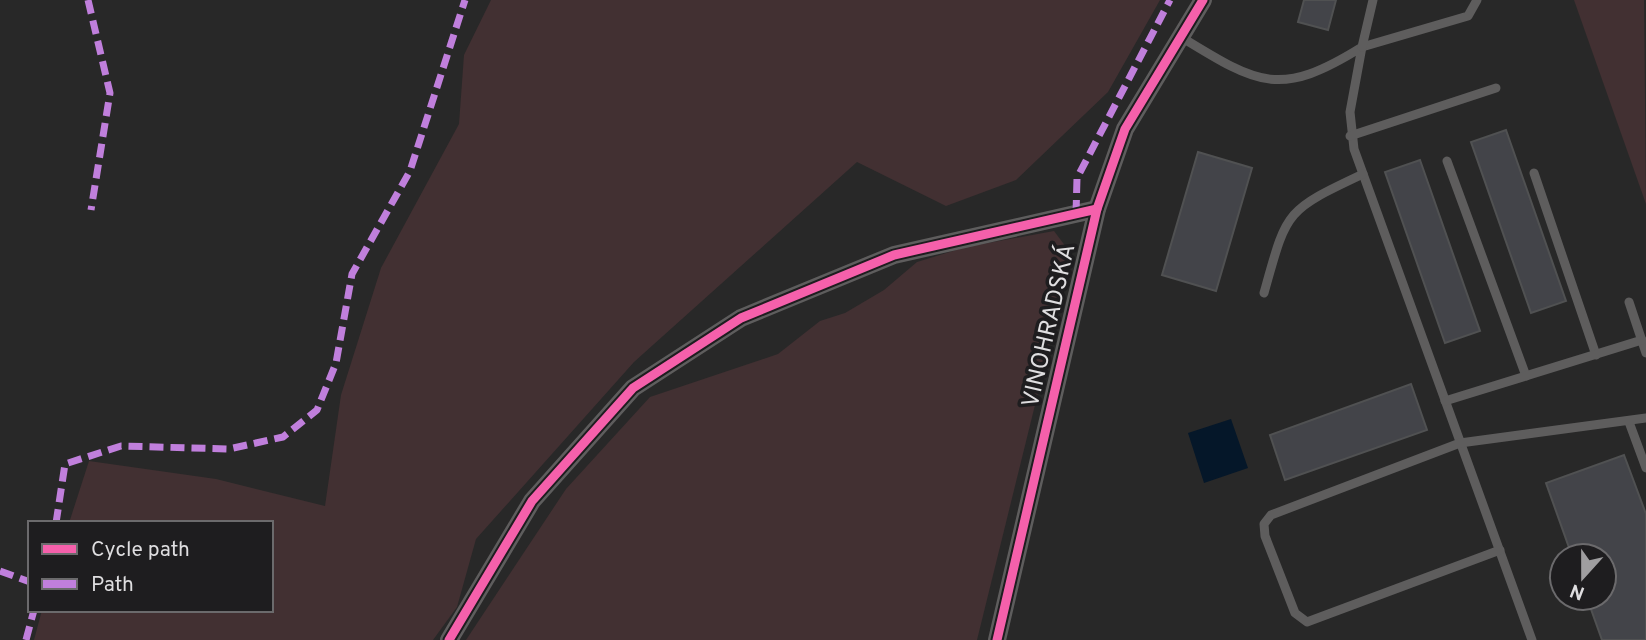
<svg xmlns="http://www.w3.org/2000/svg" width="1646" height="640" font-family="Overpass,sans-serif">
<style>
.green{fill:#423032}
.water{fill:#051729}
.building{fill:#434449;stroke:#505152;stroke-width:2}
.lines{fill:none;stroke-linecap:round;stroke-linejoin:round}
.service{stroke:#5e5d5d;stroke-width:9}
.minor{stroke:#5e5d5d;stroke-width:18}
.quiet{stroke:#c07fdc;stroke-width:7;stroke-dasharray:14 7;stroke-linecap:butt}
.cycleway-casing{stroke:#1e1d1f;stroke-width:13}
.cycleway{stroke:#f560ab;stroke-width:9}
.labels{text-anchor:middle;dominant-baseline:central;stroke-width:7;stroke-linejoin:round;paint-order:stroke}
.street-label{font-size:24px;fill:#dfdee0;stroke:#1e1d1f}
</style>
<rect width="100%" height="100%" fill="#282828"/>
<g class="green">
<path d="M491,0h669l-52,92 -92,88 -70,26 -89,-44 -223,200 -158,177 -19,68 -24,33h-399l8,-30h229v-87h-202l20,-62 127,18 109,27 16,-111 40,-127 78,-144 5,-69z"/>
<path d="M1574,0h70l2,204z"/>
<path d="M1054,231l18,24 -95,385h-511l100,-151 84,-92 128,-43 42,-33 25,-8 39,-23 33,-28 49,-15z"/>
</g>
<path class="water" d="M1231,419l17,49 -44,15 -16,-50z"/>
<g class="building">
<path d="M1304,0h32l-8,30 -30,-8z"/>
<path d="M1506,130l60,171 -35,12 -60,-171z"/>
<path d="M1198,152l54,16 -36,123 -54,-16z"/>
<path d="M1420,160l60,171 -35,12 -60,-171z"/>
<path d="M1411,384l16,46 -142,50 -15,-45z"/>
<path d="M1624,455l22,59v126h-44l-15,-42h17v-42h-32l-26,-73z"/>
</g>
<g class="lines">
<g class="service">
<path d="M1181,37c78,48 99,61 181,10l-12,65 4,37 178,491"/>
<path d="M1362,47l106,-31 9,-16"/>
<path d="M1362,47l11,-47"/>
<path d="M1350,136l146,-48"/>
<path d="M1447,161l79,215"/>
<path d="M1534,173l62,182"/>
<path d="M1264,293c23,-82 20,-82 99,-119"/>
<path d="M1629,302l17,51"/>
<path d="M1445,401l197,-61"/>
<path d="M1629,422l17,46"/>
<path d="M1500,550l-193,72 -12,-9 -30,-77 -1,-12 7,-9 189,-72 186,-25"/>
</g>
<g class="minor">
<path d="M449,640l83,-139 101,-113 108,-70 153,-63 203,-46"/>
<path d="M997,640l100,-431 28,-80 78,-129"/>
</g>
<g class="quiet">
<path d="M88,0l22,93 -19,117"/>
<path d="M1076,214l1,-36 93,-178"/>
<path d="M56,523l9,-59 56,-18 108,3 54,-12 34,-27 19,-47 16,-89 58,-103 55,-171"/>
<path d="M0,571l30,11"/>
<path d="M26,640l8,-30"/>
</g>
<defs>
<g id="cycleway">
<path d="M449,640l83,-139 101,-113 108,-70 153,-63 203,-46"/>
<path d="M997,640l100,-431 28,-80 78,-129"/>
</g>
</defs>
<use href="#cycleway" class="cycleway-casing"/>
<use href="#cycleway" class="cycleway"/>
</g>
<g class="labels">
<g class="street-label">
<text transform="translate(1050 326) rotate(-77)">VINOHRADSKÁ</text>
</g>
</g>
<rect x="28" y="521" width="245" height="91" fill="#1e1d1f" stroke="#6b6a6c" stroke-width="2"/>
<rect x="42" y="544" width="35" height="10" fill="#f560ab" stroke="#6b6a6c" stroke-width="2"/>
<text x="91" y="556" font-size="21" fill="#dfdee0">Cycle path</text>
<rect x="42" y="579" width="35" height="10" fill="#c07fdc" stroke="#6b6a6c" stroke-width="2"/>
<text x="91" y="591" font-size="21" fill="#dfdee0">Path</text>
<g transform="translate(1583 577) rotate(201)"><circle r="33" fill="#1e1d1f" stroke="#6b6a6c" stroke-width="2"/>
<path d="M0-5L12 26L0 18L-12 26Z" fill="#9f9ea0"/>
<text y="-10" font-size="19" font-weight="bold" text-anchor="middle" fill="#dfdee0">N</text>
</g>
</svg>
